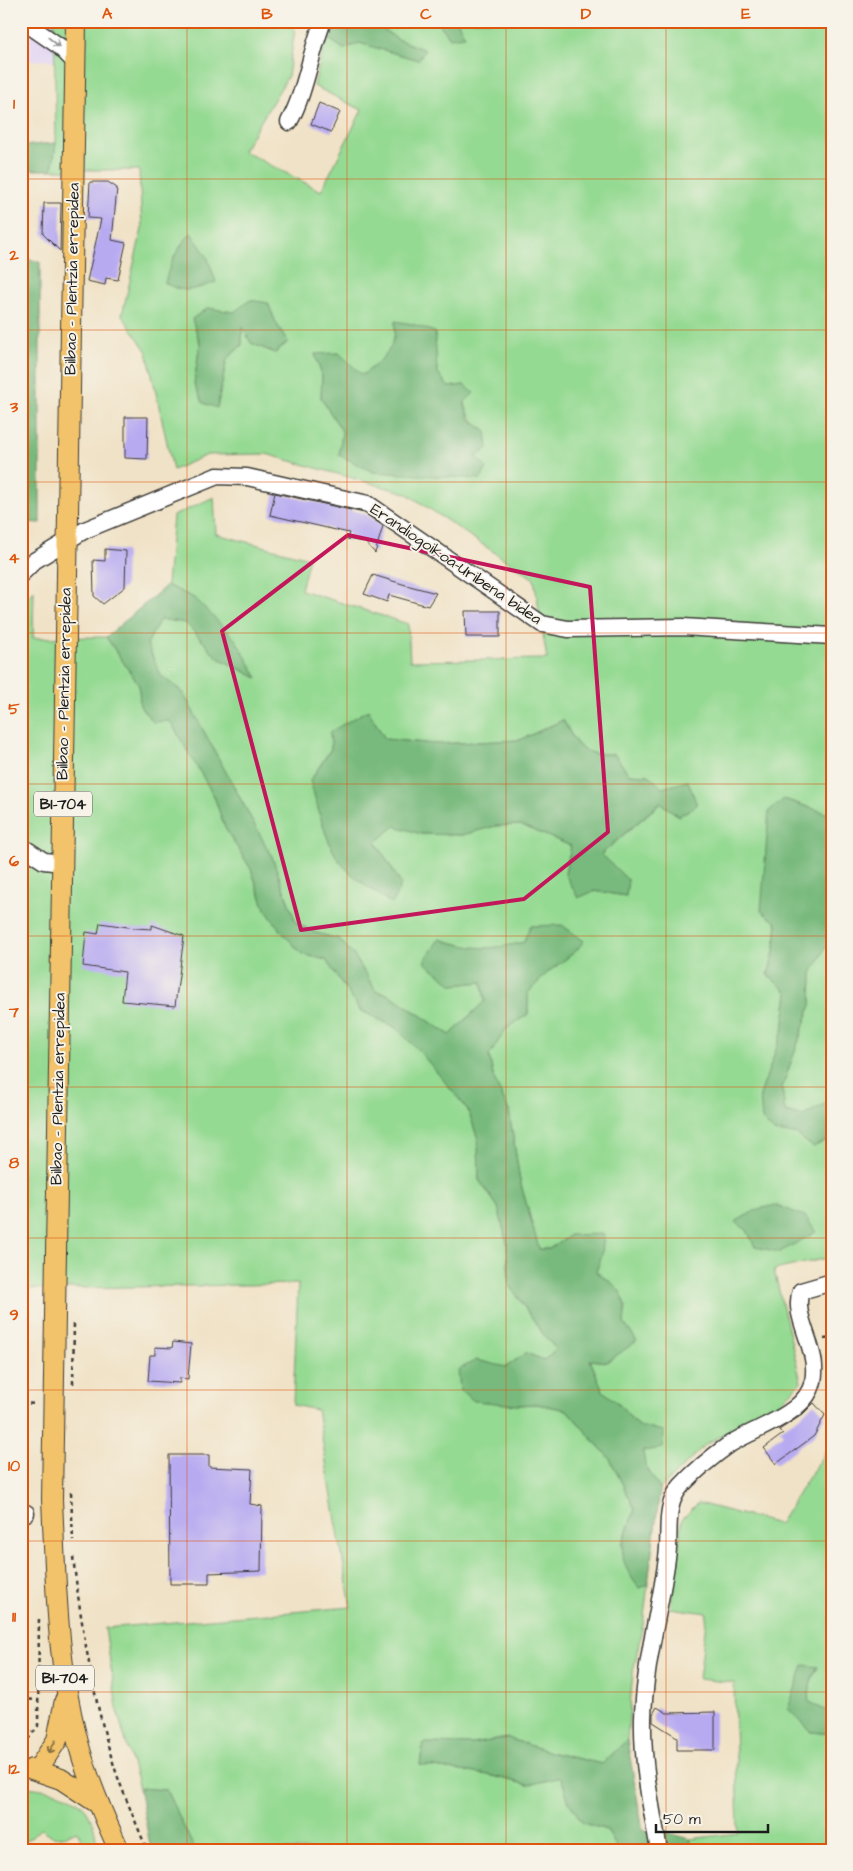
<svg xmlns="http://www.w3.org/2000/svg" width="853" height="1871" font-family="'Architects Daughter',sans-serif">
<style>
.built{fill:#e1d4f4}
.green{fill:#95da93;stroke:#587b58;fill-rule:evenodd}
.forest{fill:#78ba7d;stroke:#4a6b4c}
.building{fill:#b8aaf1}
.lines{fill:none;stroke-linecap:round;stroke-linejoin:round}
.minor-casing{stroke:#3c3a36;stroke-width:19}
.major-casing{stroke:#3c3a36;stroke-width:22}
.path{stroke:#3c3a36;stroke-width:2.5;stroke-dasharray:4 4;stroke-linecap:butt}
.minor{stroke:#fff;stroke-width:16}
.major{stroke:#f2c36a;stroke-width:20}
.oneway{stroke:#999}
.oneway2{stroke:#877043}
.marked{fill:none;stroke:#c2185b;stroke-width:4;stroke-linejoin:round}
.grid{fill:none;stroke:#de560d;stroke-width:1;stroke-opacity:0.55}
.labels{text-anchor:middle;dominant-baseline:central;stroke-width:4;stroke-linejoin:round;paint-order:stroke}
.shield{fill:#f7f3e8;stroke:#5e5c59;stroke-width:1}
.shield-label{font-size:15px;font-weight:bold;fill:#1c1c1c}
.street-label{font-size:16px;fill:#1c1c1c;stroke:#f7f3e8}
.neatline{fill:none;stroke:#de560d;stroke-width:2}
.grid-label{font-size:16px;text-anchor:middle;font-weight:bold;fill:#de560d}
</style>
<rect width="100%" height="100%" fill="#f7f3e8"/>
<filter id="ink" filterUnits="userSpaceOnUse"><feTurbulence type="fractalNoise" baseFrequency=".02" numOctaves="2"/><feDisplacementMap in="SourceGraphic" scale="10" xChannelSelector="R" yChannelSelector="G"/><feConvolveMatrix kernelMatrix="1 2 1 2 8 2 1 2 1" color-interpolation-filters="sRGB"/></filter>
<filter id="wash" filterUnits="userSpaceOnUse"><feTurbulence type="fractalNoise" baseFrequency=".0096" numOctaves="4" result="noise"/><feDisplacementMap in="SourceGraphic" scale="20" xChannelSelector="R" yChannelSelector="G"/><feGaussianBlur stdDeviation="1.12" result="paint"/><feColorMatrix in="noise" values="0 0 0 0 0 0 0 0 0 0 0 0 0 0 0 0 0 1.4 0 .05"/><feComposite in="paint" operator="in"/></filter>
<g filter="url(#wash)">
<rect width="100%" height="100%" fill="#f0e2c6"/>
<path class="built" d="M21,21h33l1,40 -34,-1z"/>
<g class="green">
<path d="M54,21h32v2l2,-2h191l16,8 -7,47 -45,75 78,40 41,-81 -48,-24 12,-49 18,12 15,-6 20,4 46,3 -28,-11 -17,-12 6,-6h30l6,3 3,-3h12l1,2 19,-2h375v794l-48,-16 -9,149 -7,27 20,17 -5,38 -23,66 14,36 22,2 17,13 19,-9v119l-58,13 27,112 -25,25 -70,37 -46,45 -15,-24 -7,-39 -17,-20 -18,-15 -13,-31 18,2 12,-11 6,-45 -30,-34 6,-18 -32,-19 -21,14h-10l-19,-68 -11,-70 -15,-32 -5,-23 17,-27 22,-15v-21l20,-21 27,-20 -51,-10 -24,6h-29l-32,-9 14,46 29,-3 3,19 -35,34 -60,-40 -14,-4 -21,-34 -16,-18 -23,-6 -20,-10 -24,-66 -90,-166 -21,-15 -14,-32 13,-25 26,4 32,35 39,20 -61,-79 -29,-14 6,-69 41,-19 2,37 93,24 -8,32 107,34 2,37 137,-2 -13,-80 -128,-86 -140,-39 -59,1 -34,15 -26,-118 -25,-37 20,-86 -3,-59h-87l4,-27zM268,303l8,20 12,19 -13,11 -24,-10 -9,-18v20l-15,14 -10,49 -23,-24 6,-41 -8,-24 16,-11 25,5zM395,322l39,10 3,39 11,16 16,-2c0,25 3,31 22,47l-10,25 -134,-26 -21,-33 1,-22 -7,-21 24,-2 23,23c20,-15 35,-28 33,-54zM368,710l17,29 50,5 85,-4 43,-20c16,28 16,35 51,34l15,20 20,1 13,13 -1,15 -61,52 13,13 13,28 -32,-5 -29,-17 6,-28 -50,-21 -26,1 -33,9 -41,-1 -26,-9 -19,17 25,42 -9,19 -82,-122c17,-26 32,-54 58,-71zM747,1230l68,2 -17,9 -43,6z"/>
<path d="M21,415l7,44 -7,22z"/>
<path d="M34,590l-1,48 73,-1 33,48 1,21 30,15 16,25 28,50 11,32 26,41 14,40 37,45 24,6 34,50 36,18 25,25 47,57 10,29 1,41 19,27 9,36 2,41 34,50 13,15 -12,11 -18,-7 -20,14 10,38 21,-1 30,6 43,49 25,50 -13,35 17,44 9,-4 -5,40 -10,48 -6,68 -25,24 -49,-11 -45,-15 -36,6 -49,-1 -3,22 69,10 39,10 33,-8 8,25 14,21 24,7 11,20h-423l-29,-60 -27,-2 -21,-74 -13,-86 246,-21 -34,-197 -24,-5 5,-121 -275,5 -2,71v-756z"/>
<path d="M832,942v158l-29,16 -18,-4 -3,-24 29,-83 1,-32 15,-28z"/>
<path d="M832,1441v273l-24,-12 3,-21 7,-14 -15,-1 8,66 21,2v116h-139l-3,-11 48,-6 -4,-150 -35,-4 8,-66 -37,-5 12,-89 16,-16 81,21z"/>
<path d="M21,1786c48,7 73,9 76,64h-11l-9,-19c-16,6 -23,10 -36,-3l-9,9 -11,5z"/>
</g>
<g class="forest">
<path d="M333,21h53l-5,7 16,11 28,11 -7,10 -59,-17 -15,6 -18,-12z"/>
<path d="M437,21h20l8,15 -15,2z"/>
<path d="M56,143l-4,27h-31v-24z"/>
<path d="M191,233l16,23 9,26c-21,7 -30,13 -51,1 5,-21 12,-34 26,-50z"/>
<path d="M21,258l19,4v261l-19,-1v-41l7,-22 -7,-44z"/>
<path d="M250,300l18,3 8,20 12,19 -13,11 -24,-10 -9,-17v19l-15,14 -10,49 -14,-5 -9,-19 6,-41 -8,-24 16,-11 26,4z"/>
<path d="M395,321l17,3 23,8 2,39 11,16 16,-2 10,8 -10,10 6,16 16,13 2,16 -12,9 11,11 -6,11 -108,-7 -34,-17 3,-24 -21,-33 1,-22 -7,-22 24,-1 23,22c20,-14 35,-27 33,-54z"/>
<path d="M167,585l29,14 40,41 22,38 -40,-20 -32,-35 -26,-4 -13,25 14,32 21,15 90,166 24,66 20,10 23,6 16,18 21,34 14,4 60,40 35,-34 -3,-19 -29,3 -29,-23 15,-23c34,10 49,12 85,3l6,-16 32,-1 22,16 -9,11 -27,20 -20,21v21l-22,15 -17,27 5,23 15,32 11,70 19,68h10l21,-14 34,-1 -2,20 -6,18c23,15 32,21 28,51l13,18 -30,21 -17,-2 13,31 18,15 17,20 26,5 -1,17 -20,3 2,14 15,24 -12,95 -9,4c-25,-32 -17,-44 -4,-79l-25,-50 -43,-49 -30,-6 -20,1 -43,-4 -14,-11 -2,-20 18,-10 30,7 20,-14 18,7 12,-11 -13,-15 -34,-50 -2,-41 -9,-36 -19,-27 -1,-41 -10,-29 -47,-57 -25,-25 -36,-18 -34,-50 -24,-6 -22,-24 -15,-21 -14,-40 -26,-41 -11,-32 -44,-75 -17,1 -13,-16 -1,-21 -33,-48z"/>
<path d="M368,710l17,29 50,5 85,-4 43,-20c16,29 16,35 51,34l15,20 20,1 13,13 26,-7 9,24 -18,11 -19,-13 -59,51 27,26 -2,16 -32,-5 -16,7 -13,-24 6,-28 -50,-21 -26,1 -33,9 -41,-1 -26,-8 -19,16 25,42 -9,20c-18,-13 -38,-25 -52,-42 -14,-18 -23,-59 -30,-81l21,-32 -1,-17z"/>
<path d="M784,799l48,16v127l-5,3 -15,28 -1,32 -29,83 3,24 18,4 29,-16v38l-19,9 -17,-13 -22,-2 -12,-12 -2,-25 23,-65 5,-37 -20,-18 7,-27 2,-25 -16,-12 8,-100z"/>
<path d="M776,1205l29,11 11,16 -36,20 -25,-5 -8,-17 -12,-8 23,-13z"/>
<path d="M803,1665l15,2 -7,14 -3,20 24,13v20l-20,-2 -24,-23z"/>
<path d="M508,1738l45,15 49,11 25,-24 16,91 22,1 25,7 3,11h-75l-11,-20 -24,-7 -14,-21 -8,-25 -33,8 -39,-10 -69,-10 3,-22 49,1z"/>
<path d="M139,1788l27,2 29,60h-44z"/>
</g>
<g id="blocks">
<g class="building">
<path d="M319,103l21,9 -9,20 -20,-8z"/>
<path d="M90,182h18l9,6 -5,52 14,3 -8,37 -12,-2 -1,7 -18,-4 14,-62 -13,-1z"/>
<path d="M44,203h17l-1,48 -17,-17z"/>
<path d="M125,417h23l-1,42 -22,-1z"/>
<path d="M275,493l89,20 19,13 -8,27 -10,-11 -18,-3 2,-6 -79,-18z"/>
<path d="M105,549l21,2 -1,36 -22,17 -9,-8 -1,-36 12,1z"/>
<path d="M373,575l33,10 30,8 -8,13 -39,-11 -2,7 -23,-8z"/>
<path d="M465,611h35v26h-34z"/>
<path d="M100,923l35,5 17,1v-4l32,11 -9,70 -53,-5 3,-29 -42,-6 3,-34 12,2z"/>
<path d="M173,1342l18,2 -3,35 -8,-1v5l-32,-2 2,-26h5v-8l17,1z"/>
<path d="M814,1403l11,12 -11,21 -38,28 -12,-16 19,-14 -4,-4 23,-15z"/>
<path d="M169,1455h40v12l43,2 -2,35 12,2 -1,65 -52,2v11h-39z"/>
<path d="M657,1707l10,6 48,-1v38h-38v-13l-24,-15v-8z"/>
</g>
</g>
</g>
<g filter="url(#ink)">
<use href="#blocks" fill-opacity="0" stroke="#3c3a36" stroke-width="1"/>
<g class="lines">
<defs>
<g id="minor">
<path d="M30,26l29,20 16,16"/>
<path d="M289,122c17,-31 21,-68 34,-101"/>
<path d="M21,574l13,-13 51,-31 132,-54 30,1 121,27 174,120 26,5 115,-2 149,9"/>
<path d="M21,846l23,15 18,2"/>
<path d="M21,1513h5"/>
<path d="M659,1850c-8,-44 -17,-87 -16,-131 1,-54 17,-108 24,-161 4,-24 -4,-52 14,-72 14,-15 32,-30 49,-42 24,-15 68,-28 80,-54 16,-35 -20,-71 -9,-99l31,-9"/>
</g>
<g id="major">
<path d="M76,21l-24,1478c4,90 5,184 34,270 9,28 21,54 33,81"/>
<path d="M32,1769l29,10 38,25"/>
<path d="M38,1769l19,-29 8,-40"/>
</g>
</defs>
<use href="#minor" class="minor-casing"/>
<use href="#major" class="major-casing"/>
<g class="path">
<path d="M824,1339l8,-1"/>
<path d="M73,1384l1,-62"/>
<path d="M21,1403l16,1"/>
<path d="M71,1492l2,49"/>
<path d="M73,1557c9,73 21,148 44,218 9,25 20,50 30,75"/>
<path d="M21,1699l18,1"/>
<path d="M21,1744l8,-6 9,-12 1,-111"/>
</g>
<use href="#minor" class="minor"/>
<use href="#major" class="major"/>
</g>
<defs><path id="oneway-shaft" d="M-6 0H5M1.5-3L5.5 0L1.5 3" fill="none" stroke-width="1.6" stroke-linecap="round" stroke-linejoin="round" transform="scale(1.25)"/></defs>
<use class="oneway" href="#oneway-shaft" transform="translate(54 42) rotate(39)"/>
<use class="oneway2" href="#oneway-shaft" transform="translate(52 1747) rotate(119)"/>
</g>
<path class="marked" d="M348,535l242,52 18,245 -84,67 -223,31 -79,-299z"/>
<path class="grid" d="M187,21v1829M347,21v1829M506,21v1829M666,21v1829M21,179h811M21,330h811M21,482h811M21,633h811M21,784h811M21,936h811M21,1087h811M21,1238h811M21,1390h811M21,1541h811M21,1692h811"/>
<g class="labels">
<g class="shield">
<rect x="34" y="791.5" width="58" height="25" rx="4"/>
<rect x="36" y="1665.5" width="58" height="25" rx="4"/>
</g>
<g class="shield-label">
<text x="63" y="804">BI-704</text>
<text x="65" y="1678">BI-704</text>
</g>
<g class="street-label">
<text transform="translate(72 279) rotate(-89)">Bilbao - Plentzia errepidea</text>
<text transform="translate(456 564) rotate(34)">Erandiogoikoa-Uribena bidea</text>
<text transform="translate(64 684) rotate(-89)">Bilbao - Plentzia errepidea</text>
<text transform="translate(58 1089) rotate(-89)">Bilbao - Plentzia errepidea</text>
</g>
</g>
<rect width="853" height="1871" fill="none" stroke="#f7f3e8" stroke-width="55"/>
<path d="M656 1824v8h112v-8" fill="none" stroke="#1c1c1c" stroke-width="2.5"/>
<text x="663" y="1824" font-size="15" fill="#1c1c1c" stroke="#f7f3e8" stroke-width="4" paint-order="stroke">50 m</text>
<rect x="28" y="28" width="798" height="1816" class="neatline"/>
<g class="grid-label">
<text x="107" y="19">A</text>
<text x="267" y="19">B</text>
<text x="426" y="19">C</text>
<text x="586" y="19">D</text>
<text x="746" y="19">E</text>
<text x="14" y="109">1</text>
<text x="14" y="260">2</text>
<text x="14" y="412">3</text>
<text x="14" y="563">4</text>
<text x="14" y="714">5</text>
<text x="14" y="866">6</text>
<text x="14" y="1017">7</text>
<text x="14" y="1168">8</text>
<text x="14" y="1320">9</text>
<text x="14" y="1471">10</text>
<text x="14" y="1622">11</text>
<text x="14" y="1774">12</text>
</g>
</svg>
